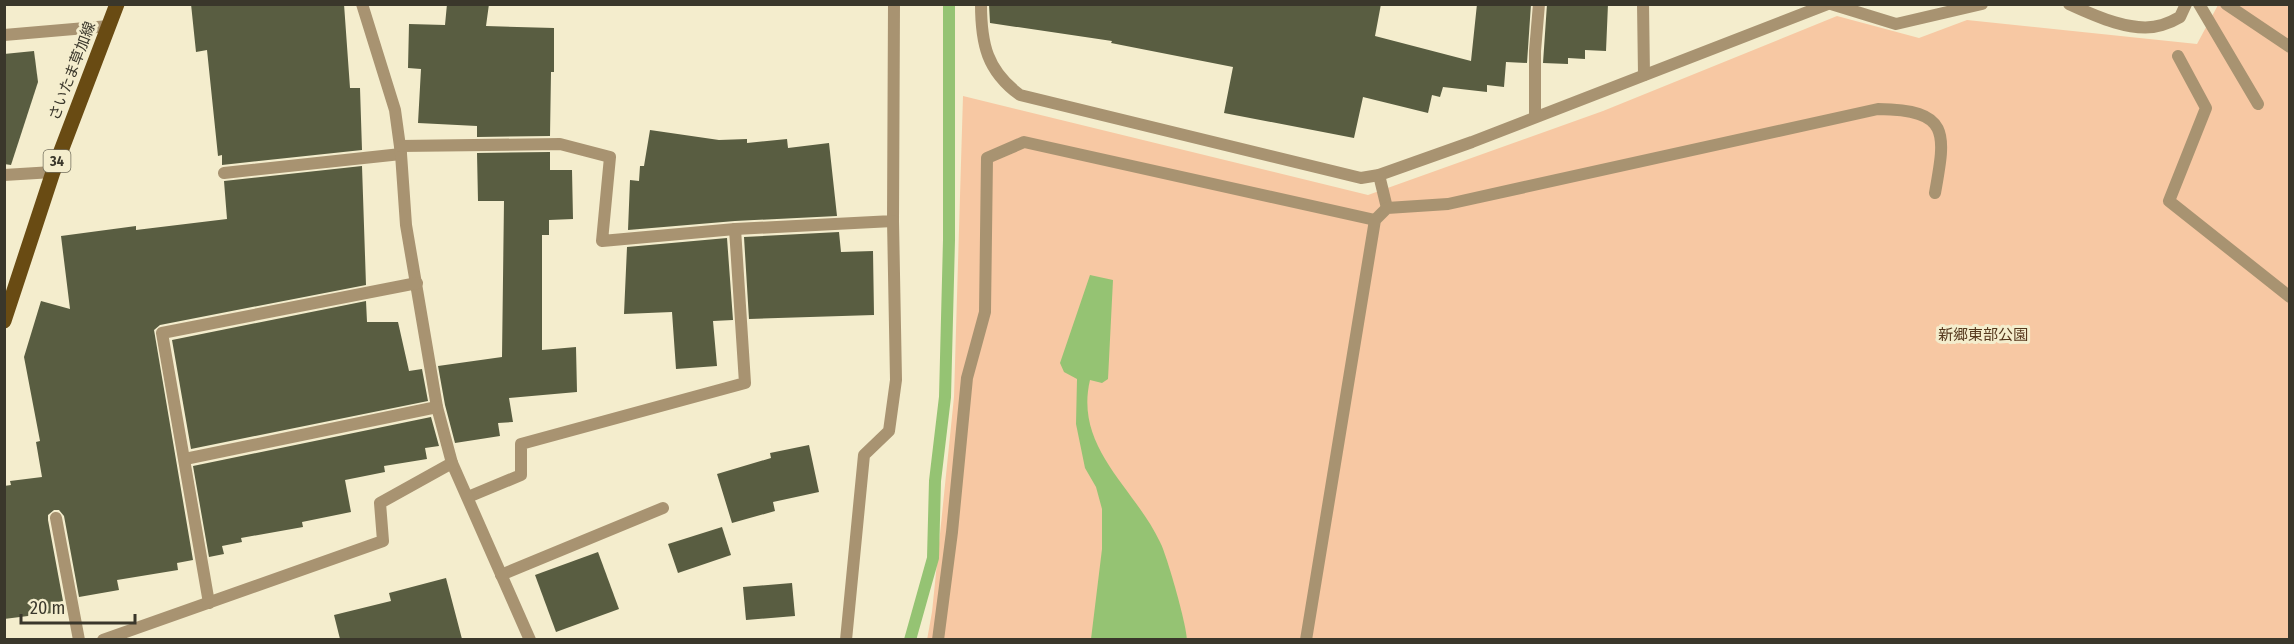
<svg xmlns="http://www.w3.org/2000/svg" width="2294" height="644" font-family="'Fira Sans Condensed','Noto Sans JP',sans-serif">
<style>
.green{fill:#f7c8a3}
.water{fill:#95c373}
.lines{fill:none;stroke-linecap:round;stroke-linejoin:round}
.stream{stroke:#95c373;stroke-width:12}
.building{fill:#595d41}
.service{stroke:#a89371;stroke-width:12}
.minor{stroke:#a89371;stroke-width:12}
.primary{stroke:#694b13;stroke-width:15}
.labels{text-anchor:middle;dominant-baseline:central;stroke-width:6;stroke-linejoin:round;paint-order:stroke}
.shield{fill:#f4edcd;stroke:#726e5c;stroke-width:1.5}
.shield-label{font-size:14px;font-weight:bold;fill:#3a372b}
.street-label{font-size:15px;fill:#3a372b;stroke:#f4edcd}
.park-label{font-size:15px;fill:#55371c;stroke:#f4edcd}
</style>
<rect width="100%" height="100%" fill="#f4edcd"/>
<path class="green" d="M2218,5h71v634l-1362,1 5,-28 22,-215 9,-301 405,99 235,-84 234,-95 82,22 48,-18 230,24z"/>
<path class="water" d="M1090,275l23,5 -5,99 -6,4 -12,-3c-16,68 44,107 70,162 7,13 27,84 27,97h-96l11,-90v-40l-6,-22 -11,-19 -9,-44 1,-45 -13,-7 -4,-9z"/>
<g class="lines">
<path class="stream" d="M910,640l23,-82 2,-77 10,-84 4,-157v-236"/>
</g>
<g class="building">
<path d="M191,4h153l6,84h10l2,62 -140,15v-10l-4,1 -11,-106 -11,2z"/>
<path d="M447,4h42l-3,22 68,2v44h-3l-1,64 -73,1v-11l-59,-3 3,-54 -13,-1 1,-44 36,1z"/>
<path d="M989,4h392l-6,32 96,25 6,-57h54l-4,59 -21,-1 -2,25 -17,-2v7l-44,-5 -3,10 -8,-2 -4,18 -65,-16 -9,41 -130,-25 9,-46 -122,-24 1,-2 -122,-18z"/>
<path d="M1547,4h61l-2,47 -21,-1v9l-17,-1v6l-25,-1z"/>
<path d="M34,51l4,31 -27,83 -7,-1v-110z"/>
<path d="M650,130l69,10 28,-1v4l40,-4 1,9 41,-5 8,73 -102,5 -107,9 2,-50 9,1 1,-15h4z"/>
<path d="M550,152v18h22l1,49 -24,1v15h-7v115l34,-3 1,45 -68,6 4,24 -15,1 2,13 -45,7 -10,-38 -7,-39 64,-9 2,-156h-26l-1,-48z"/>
<path d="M362,166l4,119 -206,40 -6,5 39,230 -16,3 1,7 -61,10 2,10 -40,7 -15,-81 -5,-6h-5l-6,5v5l15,81 -12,2 1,10 -48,6v-133l7,-1 -1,-4 32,-4 -6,-35 4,-1 -16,-84 17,-56 29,8 -9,-73 75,-10v4l91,-11 -3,-38z"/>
<path d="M839,232l2,20 32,-1 1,64 -125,4 -5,-82z"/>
<path d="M727,238l6,82 -20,1 4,45 -41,3 -4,-57 -48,2 3,-67z"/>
<path d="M366,301l1,21h31l11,49 13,-2 6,32 -237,48 -19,-109z"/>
<path d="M431,417l8,29 -14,2 2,11 -43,7 1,6 -40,8 6,32 -49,10 1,5 -62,11 1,4 -20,4 2,8 -15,3 -16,-91z"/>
<path d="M809,445l10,47 -46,10 2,9 -43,12 -15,-49 54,-16 -1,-5z"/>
<path d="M722,527l9,28 -53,18 -10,-29z"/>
<path d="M598,552l21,57 -63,23 -21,-57z"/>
<path d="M446,578l16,61h-122l-6,-24 57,-14 -2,-8z"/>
<path d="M792,583l3,33 -49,4 -3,-33z"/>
</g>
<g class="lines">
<g class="service">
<path d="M2199,4l59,100"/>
<path d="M2226,4l64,43"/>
<path d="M2178,56l28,52 -37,93 121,96"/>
<path d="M224,173l177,-19"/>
<path d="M1379,175l8,33"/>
<path d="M56,518l23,122"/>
<path d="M501,575l162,-67"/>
<path d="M938,640l14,-108 15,-154 18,-66 2,-154 37,-16 351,78"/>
<path d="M1306,640l69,-420 12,-12 61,-4 430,-95c72,1 68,23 57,84"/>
</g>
<g class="minor">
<path d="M362,4l33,106 6,44 5,71 31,182 15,56"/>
<path d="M981,4c0,40 6,67 39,91l341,83 18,-3 93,-33 356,-138"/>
<path d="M1643,4l1,71"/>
<path d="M1831,4l65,20 86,-20"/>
<path d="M2069,4c26,12 65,30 93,21 7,-2 13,-5 18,-8l6,-13"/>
<path d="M4,35l105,-9"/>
<path d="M1535,117v-66l4,-47"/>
<path d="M400,146l160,-2 50,13 -8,84 133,-12 158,-8 1,-217"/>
<path d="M4,175l49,-3"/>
<path d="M185,459l252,-52"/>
<path d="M468,497l53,-22v-31l224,-61 -10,-154"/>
<path d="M209,603l-47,-270 255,-50"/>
<path d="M103,640l280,-99 -3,-38 72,-40 78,177"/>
<path d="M846,640l18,-185 25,-24 7,-51 -3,-159"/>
</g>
<path class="primary" d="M4,321l49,-149 64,-168"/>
</g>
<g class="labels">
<rect class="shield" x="43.5" y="150" width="27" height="22" rx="4.5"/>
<g class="shield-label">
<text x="57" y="161">34</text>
</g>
<g class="street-label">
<text transform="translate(72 71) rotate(-69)">さいたま草加線</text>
</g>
<g class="park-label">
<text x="1983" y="335">新郷東部公園</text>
</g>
</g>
<rect width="2294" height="644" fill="none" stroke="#3a372b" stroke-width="12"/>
<path d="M21 614v9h114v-9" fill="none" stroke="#3a372b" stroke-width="3"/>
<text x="30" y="614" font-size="18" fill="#3a372b" stroke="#f4edcd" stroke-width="4.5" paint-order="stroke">20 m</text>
</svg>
